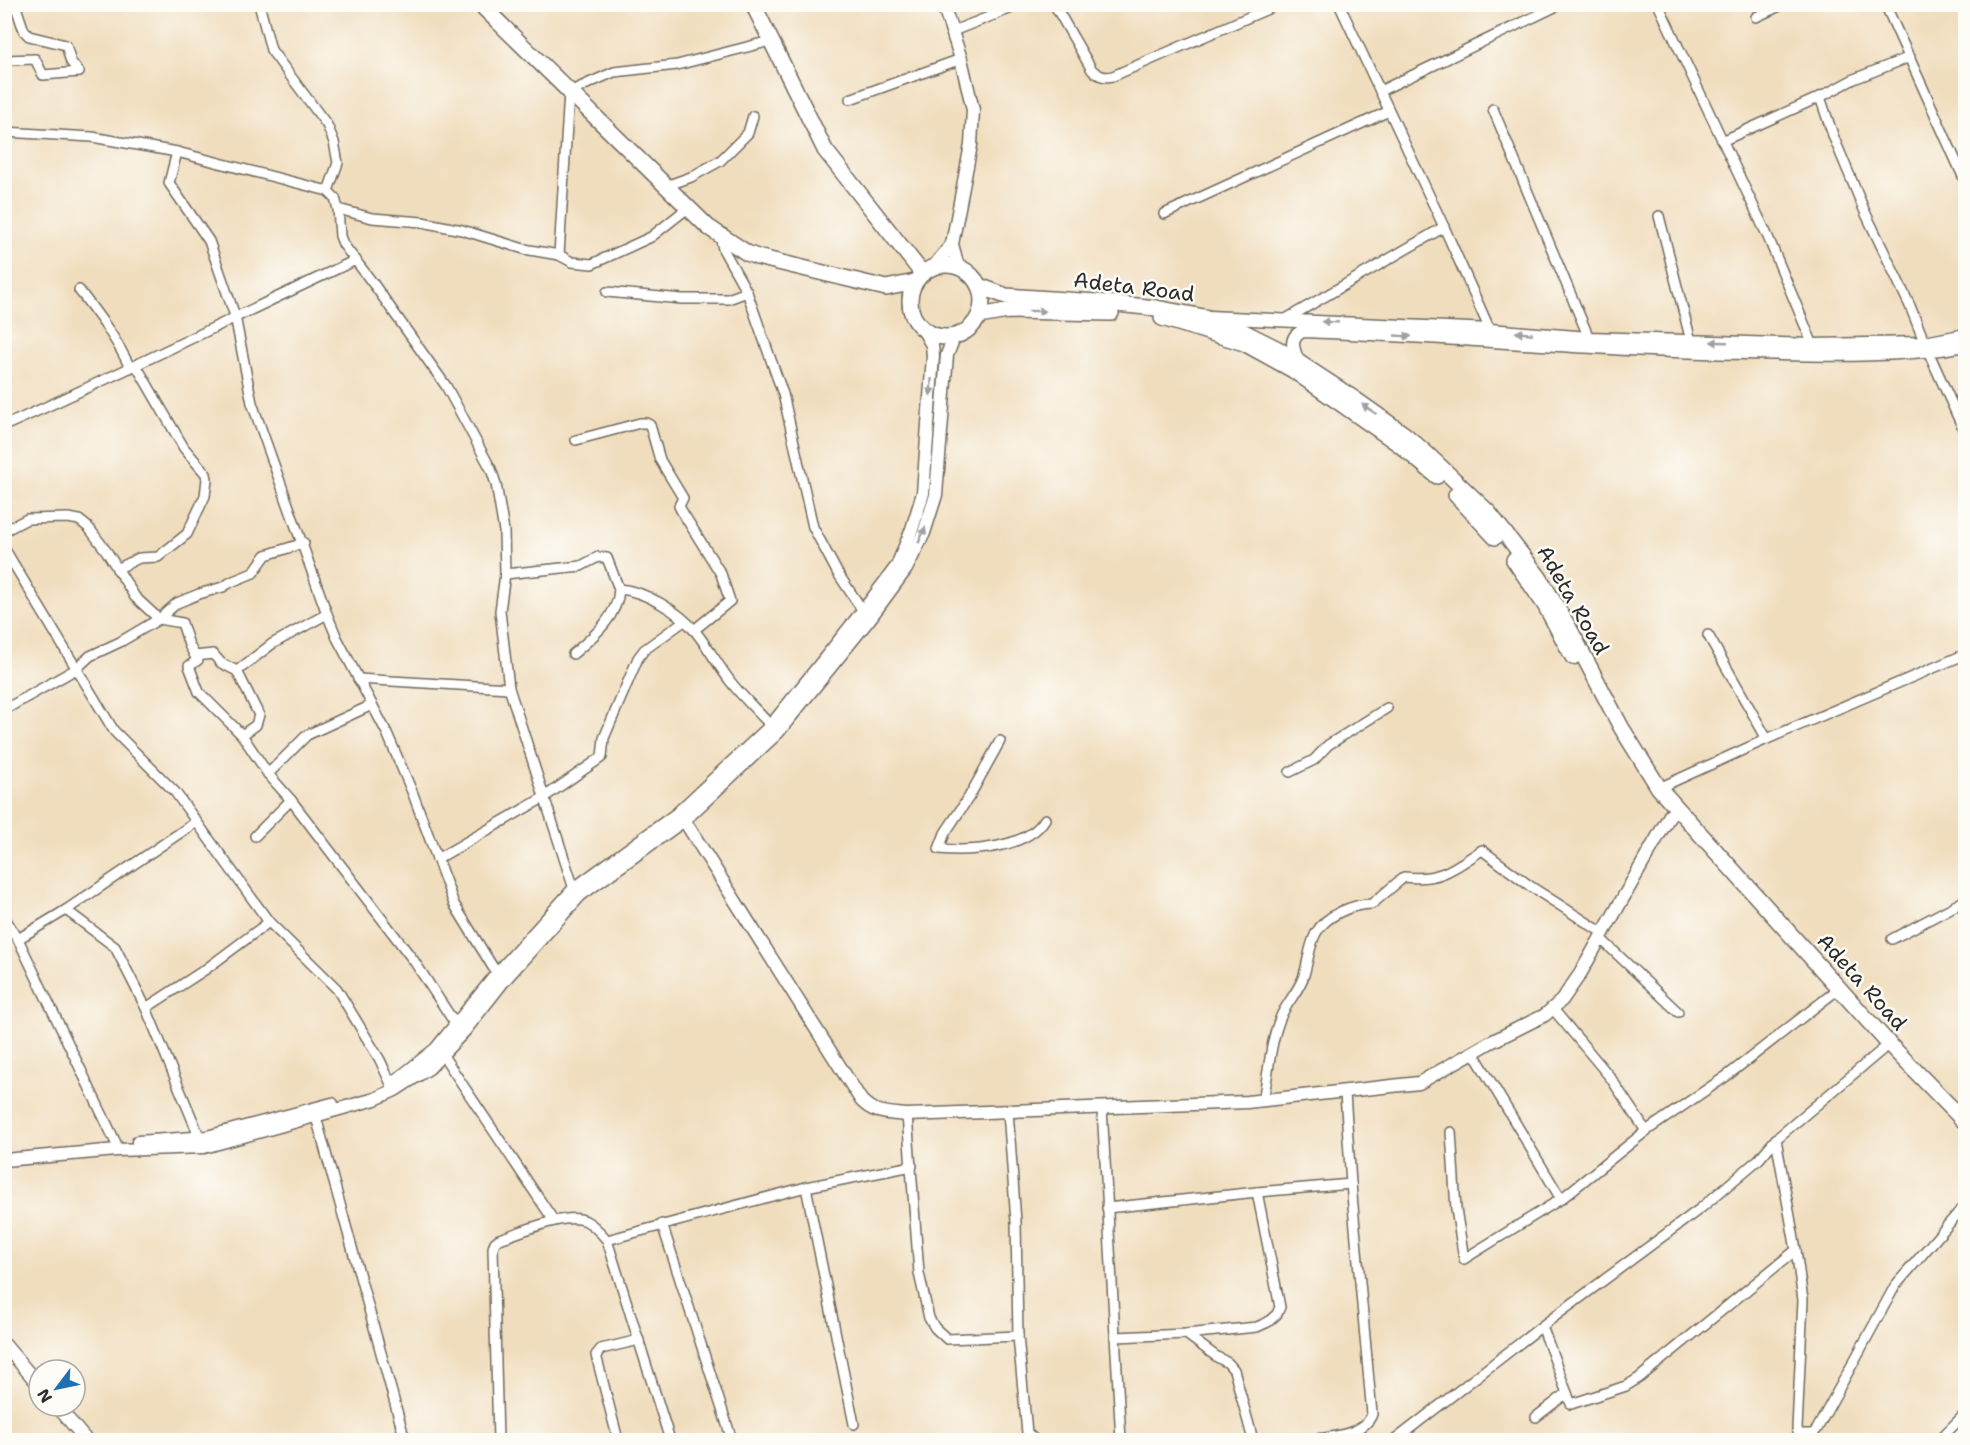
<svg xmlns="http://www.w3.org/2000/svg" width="1970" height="1445" font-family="'Shantell Sans',sans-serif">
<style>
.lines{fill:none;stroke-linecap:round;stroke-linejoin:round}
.minor-casing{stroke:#70695e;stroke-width:12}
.tertiary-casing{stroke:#70695e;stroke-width:15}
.primary-casing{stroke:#70695e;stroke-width:18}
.minor{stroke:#fff;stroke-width:9}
.tertiary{stroke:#fff;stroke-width:12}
.primary{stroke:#fff;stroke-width:15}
.oneway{fill:#a0a0a0}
.labels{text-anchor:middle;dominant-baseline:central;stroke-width:5;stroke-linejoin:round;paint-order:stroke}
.street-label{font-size:21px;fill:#2b2b2b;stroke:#fdfcf7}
</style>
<rect width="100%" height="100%" fill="#fdfcf7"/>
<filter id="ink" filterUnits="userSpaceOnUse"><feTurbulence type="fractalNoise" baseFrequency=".0167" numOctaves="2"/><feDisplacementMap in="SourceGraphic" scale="12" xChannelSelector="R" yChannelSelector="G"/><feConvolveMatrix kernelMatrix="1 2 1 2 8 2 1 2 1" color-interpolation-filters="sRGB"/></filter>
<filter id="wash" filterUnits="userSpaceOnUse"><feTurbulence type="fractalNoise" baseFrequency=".008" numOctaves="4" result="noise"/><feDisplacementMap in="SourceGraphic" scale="24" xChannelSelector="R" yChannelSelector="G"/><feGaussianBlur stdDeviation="1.35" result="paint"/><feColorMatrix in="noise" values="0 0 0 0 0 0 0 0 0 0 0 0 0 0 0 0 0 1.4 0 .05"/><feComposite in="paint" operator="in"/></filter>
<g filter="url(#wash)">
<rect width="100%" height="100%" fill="#f0ddbd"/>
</g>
<g filter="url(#ink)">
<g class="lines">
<defs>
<g id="minor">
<path d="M15,4l9,27 5,5 37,9 5,17 8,10"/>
<path d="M259,4l12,46 56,75 7,17 4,21 -10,28 7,7 3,11 34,9 50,4 40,8 62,19 35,6 13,7 20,2 59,-27 38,-30"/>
<path d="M1054,4l38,66c7,6 12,8 21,6l166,-72"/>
<path d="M1339,4l105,223 46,103"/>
<path d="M1658,4l110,233 45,108"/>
<path d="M1885,4l81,179"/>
<path d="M1756,17l28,-13"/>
<path d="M953,31l69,-27"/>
<path d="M4,60l31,-1 8,16 36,-3"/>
<path d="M1380,91l181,-87"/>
<path d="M1820,97l14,41 31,74 45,94 18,45 38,84"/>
<path d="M850,99l111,-40"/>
<path d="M1493,109l96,229"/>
<path d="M4,132l88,5 85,15 151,39"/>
<path d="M1722,141l98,-44 34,-18 56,-22"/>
<path d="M177,152l-8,31 40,58 26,75 17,87 75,211 10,24 50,95 26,61 41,110 43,70"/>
<path d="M666,186l25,-9 29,-16 28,-28 5,-17"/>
<path d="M338,209l2,27 3,8 32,42 71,100 45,83 5,15 8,47 1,43 -5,37 9,77 65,201"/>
<path d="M1164,214l225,-103"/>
<path d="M1659,216l32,125"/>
<path d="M720,236l3,13 24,43 36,102 30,133 24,45 26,39"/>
<path d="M559,255l10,-163 45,-20 63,-7 93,-24"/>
<path d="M79,290c19,25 38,49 51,78"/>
<path d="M607,292l75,7h46l19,-7"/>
<path d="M1286,319l158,-92"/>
<path d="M4,426c119,-53 234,-111 352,-166"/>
<path d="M576,440l64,-17h6l4,2 10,35 23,38 -4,8 2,4 40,64 9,27 -36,29"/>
<path d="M4,531l23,-12 41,-1 11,2 10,8 18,24 28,45 24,22 23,4 7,22 6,11 18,-2 8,9 16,8 22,44 -3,10 -14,10 26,39 23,26 123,161 42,64"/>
<path d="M4,548l110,183 61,61 94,130 68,67 43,71 11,24"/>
<path d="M117,569l22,-11 19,-1 29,-23 18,-38 2,-17 -1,-5 -22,-26 -48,-83"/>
<path d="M505,574l76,-8 17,-9 9,1 12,31c26,2 59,22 76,42 13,16 23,34 35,50 12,16 28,30 41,45"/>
<path d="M1708,635l59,104"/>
<path d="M573,654c20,-17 45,-37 46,-65"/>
<path d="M195,656l3,4 -9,6 10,26 43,43"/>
<path d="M237,671l35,-27 55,-30"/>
<path d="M358,679l151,9"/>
<path d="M4,710l72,-41 14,-13 30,-14 39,-23 18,-16 22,-9 24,-7 8,-5 22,-9 13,-18 38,-12"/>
<path d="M1000,741l-31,56 -24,36 -6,16c30,3 88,0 106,-30"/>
<path d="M1290,772l24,-12 14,-15 59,-37"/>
<path d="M268,774l39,-39 65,-30"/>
<path d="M1659,788l108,-49 199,-85"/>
<path d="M255,836l36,-36"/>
<path d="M437,859l106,-61 59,-41 2,-19 34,-80 6,-8 40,-29"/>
<path d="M66,910l49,37 31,61"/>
<path d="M4,917l14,22 98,204"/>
<path d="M1600,938l78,74"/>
<path d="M18,939l48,-29 130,-88"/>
<path d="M1892,939l74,-39"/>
<path d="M1553,1009l57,68 36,54"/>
<path d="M1473,1052l88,147"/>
<path d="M442,1054l112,167"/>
<path d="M1263,1100c6,-28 7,-60 19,-86 6,-12 16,-23 21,-36 5,-14 6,-32 13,-45 10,-18 37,-29 56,-29l32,-27c37,4 49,-8 78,-27l48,36 73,47"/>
<path d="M1102,1108l19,332"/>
<path d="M1008,1111l8,111 2,114 9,97 8,7"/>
<path d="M907,1115l12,158 10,45 6,10 12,11 71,-3"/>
<path d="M316,1117l89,323"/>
<path d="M1451,1132l5,77 8,50 97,-60 85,-68 82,-56 104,-81"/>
<path d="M200,1138l-54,-130 60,-39 63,-47"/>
<path d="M1776,1139l20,111 7,50 -6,129 2,5h14l4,-5 78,-143 71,-82"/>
<path d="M806,1187l48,237"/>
<path d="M1107,1208l150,-16 94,-8"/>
<path d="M662,1224l70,216"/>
<path d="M607,1240l199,-53 106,-21"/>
<path d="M1542,1326l29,78 55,-18 13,-8 157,-128"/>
<path d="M1186,1334l31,23 11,6 6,7 19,70"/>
<path d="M1115,1337l71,-3 71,-7 11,-5 9,-8 3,-7 -23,-115"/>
<path d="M1536,1417l31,-24"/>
<path d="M498,1440l-5,-192 2,-6 4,-3c21,-6 68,-28 87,-18 8,4 15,12 21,19l63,200"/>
<path d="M618,1440l-22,-85 5,-6 38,-9"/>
<path d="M1298,1440c20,-1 67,-3 74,-26l-21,-230 -6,-91"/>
<path d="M1395,1440l147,-114 159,-118 58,-49 17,-20 106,-89"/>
<path d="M1939,1440l27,-27"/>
</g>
<g id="tertiary">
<path d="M943,4l18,55 12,51 -2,35 -19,99 6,23"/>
<path d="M933,267l19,-23"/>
<path d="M1209,317l281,13 99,8 224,7 112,-2 41,-8"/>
<path d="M1299,362c-6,-11 -11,-25 4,-31 148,5 296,20 445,22 73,2 145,5 218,-8"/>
<path d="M684,820l177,280c12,14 28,13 46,15l340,-13 172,-19 70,-40 56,-28 17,-15 18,-26 90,-159"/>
<path d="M396,1081l40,-32 61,-75 77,-85 103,-75 94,-88 92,-115 34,-45 15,-37 11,-36 10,-137 -1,-11 -8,-14"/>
<path d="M138,1142l69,-5 125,-33"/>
<path d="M4,1160l113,-10 87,-3 171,-48 20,-9 34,-22 35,-37 40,-51 76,-85 104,-75 94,-88 92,-114 36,-49 18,-36 12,-38 11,-140 7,-18"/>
<path d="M4,1344l35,41"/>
<path d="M57,1406l29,34"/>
</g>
<g id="primary">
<path d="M480,4l228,223 39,26 10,4 129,31 29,-6"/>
<path d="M753,4l72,146 97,123"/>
<circle cx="946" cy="301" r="36"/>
<path d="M979,286l27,10 91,6 59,6 48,9 36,13 38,19 78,51 48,34 24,21 61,58 50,64 31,53 51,97 38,61 230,256 77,79"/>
<path d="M979,316l29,-5 103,2"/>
<path d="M1162,318l82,25 49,27 106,74 38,32"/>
<path d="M1456,495l39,42"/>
<path d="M1514,560l31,45 28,52"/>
</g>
</defs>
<use href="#minor" class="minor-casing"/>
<use href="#tertiary" class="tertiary-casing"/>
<use href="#primary" class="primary-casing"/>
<use href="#minor" class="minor"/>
<use href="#tertiary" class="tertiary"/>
<use href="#primary" class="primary"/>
</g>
<defs><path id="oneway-solid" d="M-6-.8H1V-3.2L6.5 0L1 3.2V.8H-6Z" transform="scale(1.5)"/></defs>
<g class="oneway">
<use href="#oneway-solid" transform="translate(1037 311)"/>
<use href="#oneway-solid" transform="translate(1330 322) rotate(-177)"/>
<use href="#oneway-solid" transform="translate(1524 333) rotate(-175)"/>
<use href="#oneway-solid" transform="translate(1403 336) rotate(3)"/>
<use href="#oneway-solid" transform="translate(1719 342) rotate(-178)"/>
<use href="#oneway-solid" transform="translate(931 387) rotate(94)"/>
<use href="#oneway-solid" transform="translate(1369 409) rotate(-146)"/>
<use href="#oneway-solid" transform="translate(922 535) rotate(-67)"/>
</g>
</g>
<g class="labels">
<g class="street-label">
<text transform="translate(1134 287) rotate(7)">Adeta Road</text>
<text transform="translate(1573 600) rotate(60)">Adeta Road</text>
<text transform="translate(1862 982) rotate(48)">Adeta Road</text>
</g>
</g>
<rect width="1970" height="1445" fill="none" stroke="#fdfcf7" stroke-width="24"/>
<g transform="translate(57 1388) rotate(238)"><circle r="28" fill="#fdfcf7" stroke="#a9a8a5" stroke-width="1.5"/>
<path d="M0-4.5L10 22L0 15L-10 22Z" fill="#1f6fb2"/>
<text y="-9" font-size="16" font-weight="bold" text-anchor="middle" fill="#2b2b2b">N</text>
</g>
</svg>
